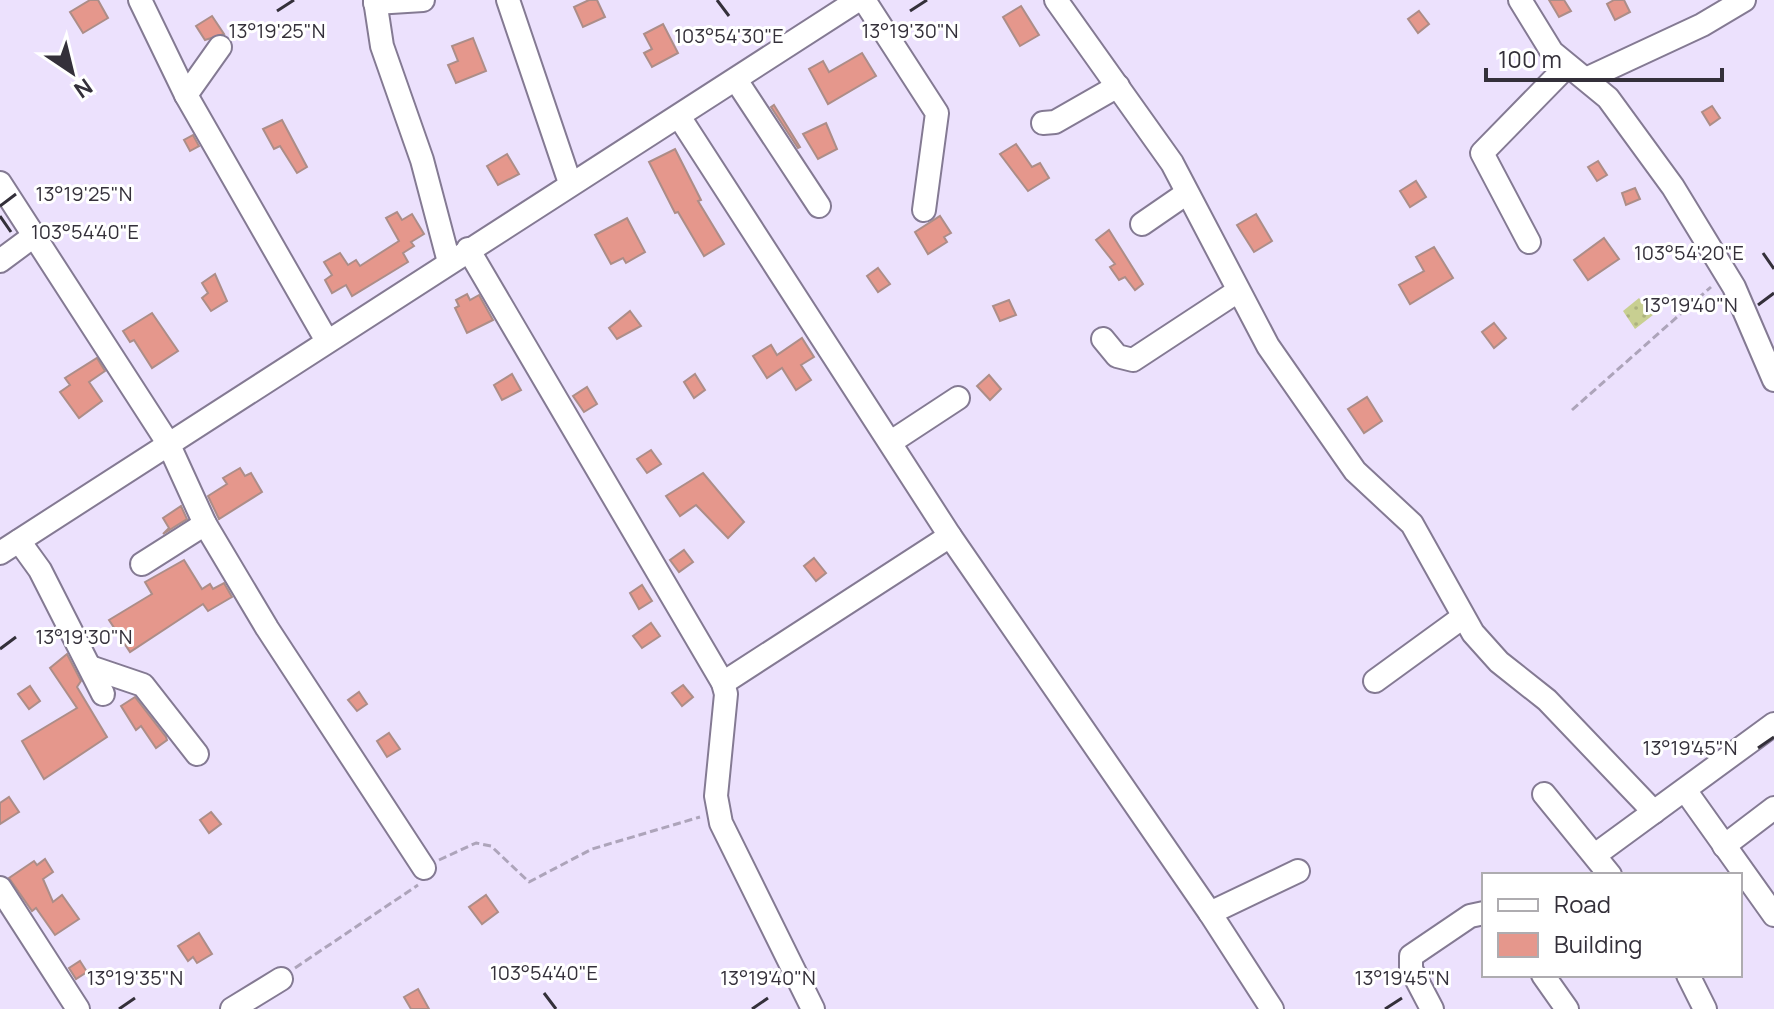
<svg xmlns="http://www.w3.org/2000/svg" width="1774" height="1009" font-family="Manrope,sans-serif">
<style>
.park{fill:url(#park-dots)}
.building{fill:#e5978c;stroke:#ac8d88;stroke-width:2}
.lines{fill:none;stroke-linecap:round;stroke-linejoin:round}
.minor-casing{stroke:#847a93;stroke-width:26}
.path{stroke:#ada4ba;stroke-width:3;stroke-dasharray:8 4;stroke-linecap:butt}
.minor{stroke:#fff;stroke-width:22}
.ticks{fill:none;stroke:#34303a;stroke-width:3}
.ticks-label{font-size:20px;text-anchor:middle;fill:#34303a;stroke:#fff;stroke-width:6;stroke-linejoin:round;paint-order:stroke}
</style>
<defs>
<pattern id="park-dots" width="8" height="8" patternUnits="userSpaceOnUse" patternTransform="scale(2)"><rect width="8" height="8" fill="#c8cf91"/><path d="M2 2h.1M6 6h.1" fill="none" stroke="#acb27e" stroke-width="1.8" stroke-linecap="round"/></pattern>
</defs>
<rect width="100%" height="100%" fill="#ece1fd"/>
<path class="park" d="M1639,298l14,17 -18,14 -12,-18z"/>
<g class="building">
<path d="M90,0h8l10,18 -25,15 -13,-21z"/>
<path d="M589,0h8l8,17 -22,10 -9,-20z"/>
<path d="M1549,0h15l7,11 -12,6z"/>
<path d="M1614,0h10l6,12 -15,8 -8,-16z"/>
<path d="M1021,6l18,29 -19,11 -17,-29z"/>
<path d="M1419,11l10,13 -11,9 -10,-14z"/>
<path d="M212,16l12,18 -19,6 -9,-14z"/>
<path d="M663,24l15,29 -26,14 -8,-14 8,-4 -8,-15z"/>
<path d="M473,38l13,33 -30,12 -8,-18 10,-4 -6,-15z"/>
<path d="M862,53l14,23 -48,28 -19,-35 14,-8 6,11z"/>
<path d="M774,105l26,42 -2,1 -27,-41z"/>
<path d="M1712,106l8,12 -10,7 -8,-13z"/>
<path d="M282,120l25,47 -10,6 -17,-27 -6,3 -11,-20z"/>
<path d="M826,123l11,26 -19,10 -15,-25z"/>
<path d="M193,135l6,11 -9,5 -6,-11z"/>
<path d="M1016,144l16,23 8,-4 9,15 -21,13 -28,-37z"/>
<path d="M675,149l26,51 -3,1 26,43 -20,12 -26,-44 -3,1 -26,-51z"/>
<path d="M507,154l12,20 -21,11 -11,-19z"/>
<path d="M1598,161l9,14 -10,6 -9,-14z"/>
<path d="M1416,181l10,16 -16,10 -10,-16z"/>
<path d="M1635,188l5,11 -14,6 -4,-12z"/>
<path d="M397,212l5,8 10,-6 12,20 -13,8 3,4 -11,7 5,9 -56,34 -6,-11 -14,8 -7,-13 7,-5 -8,-13 16,-9 8,12 8,-5 4,6 39,-25 -13,-23z"/>
<path d="M1256,214l16,27 -18,11 -17,-27z"/>
<path d="M940,216l11,17 -7,4 3,5 -19,12 -13,-22z"/>
<path d="M627,218l18,34 -19,11 -3,-5 -12,6 -16,-29z"/>
<path d="M1109,230l34,54 -8,6 -10,-13 -6,3 -9,-13 5,-3 -19,-24z"/>
<path d="M1604,238l15,21 -31,21 -14,-20z"/>
<path d="M1434,247l19,31 -43,26 -11,-19 25,-14 -8,-14z"/>
<path d="M878,268l12,16 -12,8 -11,-16z"/>
<path d="M215,274l12,27 -16,10 -9,-13 6,-5 -6,-10z"/>
<path d="M467,294l3,6 9,-5 14,25 -26,13 -12,-25 4,-2 -3,-6z"/>
<path d="M1009,300l7,15 -16,6 -7,-15z"/>
<path d="M630,311l11,15 -24,13 -8,-11z"/>
<path d="M152,313l26,38 -26,17 -18,-28 -4,2 -7,-11z"/>
<path d="M1494,323l12,15 -12,10 -12,-16z"/>
<path d="M802,338l12,19 -13,8 10,15 -15,10 -14,-22 -15,10 -14,-22 18,-11 6,10z"/>
<path d="M97,358l8,13 -16,11 13,19 -23,17 -19,-26 10,-7 -5,-7z"/>
<path d="M512,374l9,16 -19,10 -8,-15z"/>
<path d="M695,374l10,16 -11,8 -10,-16z"/>
<path d="M989,375l12,14 -11,11 -13,-14z"/>
<path d="M587,387l10,17 -13,8 -11,-16z"/>
<path d="M1367,397l15,24 -18,12 -16,-24z"/>
<path d="M651,450l10,14 -14,9 -10,-14z"/>
<path d="M240,468l5,8 6,-3 11,19 -43,27 -11,-23 19,-12 -4,-6z"/>
<path d="M703,473l41,49 -16,16 -32,-33 -16,11 -14,-20z"/>
<path d="M181,506l6,13 -24,15 6,-6 -6,-10z"/>
<path d="M684,550l9,12 -14,10 -9,-12z"/>
<path d="M814,558l12,15 -10,8 -12,-15z"/>
<path d="M184,560l18,29 8,-5 3,5 11,-6 8,14 -24,14 -5,-7 -73,48 -21,-32 43,-26 -7,-12z"/>
<path d="M642,585l10,16 -13,8 -9,-16z"/>
<path d="M651,623l9,13 -18,12 -9,-12z"/>
<path d="M67,654l14,27 -4,6 30,50 -63,42 -22,-38 55,-33 -27,-40z"/>
<path d="M683,685l10,12 -11,9 -10,-13z"/>
<path d="M30,686l10,15 -11,8 -11,-15z"/>
<path d="M359,692l8,12 -10,7 -9,-11z"/>
<path d="M135,697l31,40 1,3 -11,8 -15,-22 -5,4 -15,-24z"/>
<path d="M389,733l11,16 -13,8 -10,-16z"/>
<path d="M9,797l10,15 -19,12v-21z"/>
<path d="M211,812l10,12 -12,9 -9,-13z"/>
<path d="M45,859l8,13 -10,7 10,23 9,-7 17,24 -24,16 -19,-27 -4,3 -23,-33 25,-17 3,4z"/>
<path d="M486,895l12,17 -16,12 -13,-17z"/>
<path d="M199,933l13,21 -15,9 -4,-6 -5,4 -10,-15z"/>
<path d="M80,961l7,11 -11,7 -7,-11z"/>
<path d="M418,989l11,20h-18l-7,-12z"/>
</g>
<g class="lines">
<defs>
<g id="minor">
<path d="M140,0l46,95 141,246"/>
<path d="M375,0l7,46 40,114 27,102"/>
<path d="M508,0l62,183"/>
<path d="M864,0l73,113 -13,97"/>
<path d="M1056,0l116,163 96,183 87,125 57,53 61,109 26,29 48,38 107,112"/>
<path d="M1520,0l32,52 56,46 65,89 61,100 40,93"/>
<path d="M375,3l48,-3"/>
<path d="M1588,78l114,-53 42,-25"/>
<path d="M736,80l83,126"/>
<path d="M186,95l34,-48"/>
<path d="M680,118l270,418 260,377 62,96"/>
<path d="M1043,123l12,-1 63,-36"/>
<path d="M0,183l168,260 37,81 62,104 157,240"/>
<path d="M1142,224l45,-31"/>
<path d="M1529,242l-47,-89 84,-86"/>
<path d="M468,249l255,434 3,11 -10,102 5,27 92,186"/>
<path d="M0,261l35,-26"/>
<path d="M1103,339l14,17 16,4 105,-69"/>
<path d="M891,442l67,-44"/>
<path d="M19,541l21,29 63,124"/>
<path d="M0,553l858,-553"/>
<path d="M142,564l63,-40"/>
<path d="M90,667l53,18 54,69"/>
<path d="M1375,681l88,-64"/>
<path d="M723,683l227,-147"/>
<path d="M1685,790l89,125"/>
<path d="M1544,794l66,81"/>
<path d="M1724,846l50,-38"/>
<path d="M1595,855l179,-131"/>
<path d="M0,888l78,121"/>
<path d="M1210,913l88,-42"/>
<path d="M1543,975l24,34"/>
<path d="M1688,975l17,34"/>
<path d="M232,1009l49,-30"/>
<path d="M1432,1009l-21,-40v-13l59,-40 14,-3"/>
</g>
</defs>
<use href="#minor" class="minor-casing"/>
<g class="path">
<path d="M1572,410l139,-123"/>
<path d="M439,860l37,-17 15,3 38,36 63,-33 108,-32"/>
<path d="M295,968l123,-83"/>
</g>
<use href="#minor" class="minor"/>
</g>
<path class="ticks" d="M717,0l12,16M277,11l17,-11M910,11l17,-11M0,206l16,-12M0,216l11,16M1763,253l11,16M1758,305l16,-12M0,649l16,-12M1758,748l16,-11M544,993l12,16M119,1009l16,-11M752,1009l16,-11M1385,1009l17,-11"/>
<g class="ticks-label">
<text x="277" y="38">13°19'25"N</text>
<text x="910" y="38">13°19'30"N</text>
<text x="729" y="43">103°54'30"E</text>
<text x="84" y="201">13°19'25"N</text>
<text x="85" y="239">103°54'40"E</text>
<text x="1689" y="260">103°54'20"E</text>
<text x="1690" y="312">13°19'40"N</text>
<text x="84" y="644">13°19'30"N</text>
<text x="1690" y="755">13°19'45"N</text>
<text x="544" y="980">103°54'40"E</text>
<text x="135" y="985">13°19'35"N</text>
<text x="768" y="985">13°19'40"N</text>
<text x="1402" y="985">13°19'45"N</text>
</g>
<rect x="1482" y="873" width="260" height="104" fill="#ffffff" stroke="#aeacb0" stroke-width="2"/>
<rect x="1498" y="899" width="40" height="12" fill="#ffffff" stroke="#aeacb0" stroke-width="2"/>
<text x="1554" y="913" font-size="24" fill="#34303a">Road</text>
<rect x="1498" y="933" width="40" height="24" fill="#e5978c" stroke="#aeacb0" stroke-width="2"/>
<text x="1554" y="953" font-size="24" fill="#34303a">Building</text>
<g transform="translate(72 72) rotate(145)" stroke="#ffffff" stroke-width="6" paint-order="stroke">
<path d="M0-6L14 30L0 20L-14 30Z" fill="#34303a"/>
<text y="-12" font-size="22" font-weight="bold" text-anchor="middle" fill="#34303a">N</text>
</g>
<path d="M1486 68v12h236v-12" fill="none" stroke="#34303a" stroke-width="4"/>
<text x="1498" y="68" font-size="24" fill="#34303a" stroke="#ffffff" stroke-width="6" paint-order="stroke">100 m</text>
</svg>
